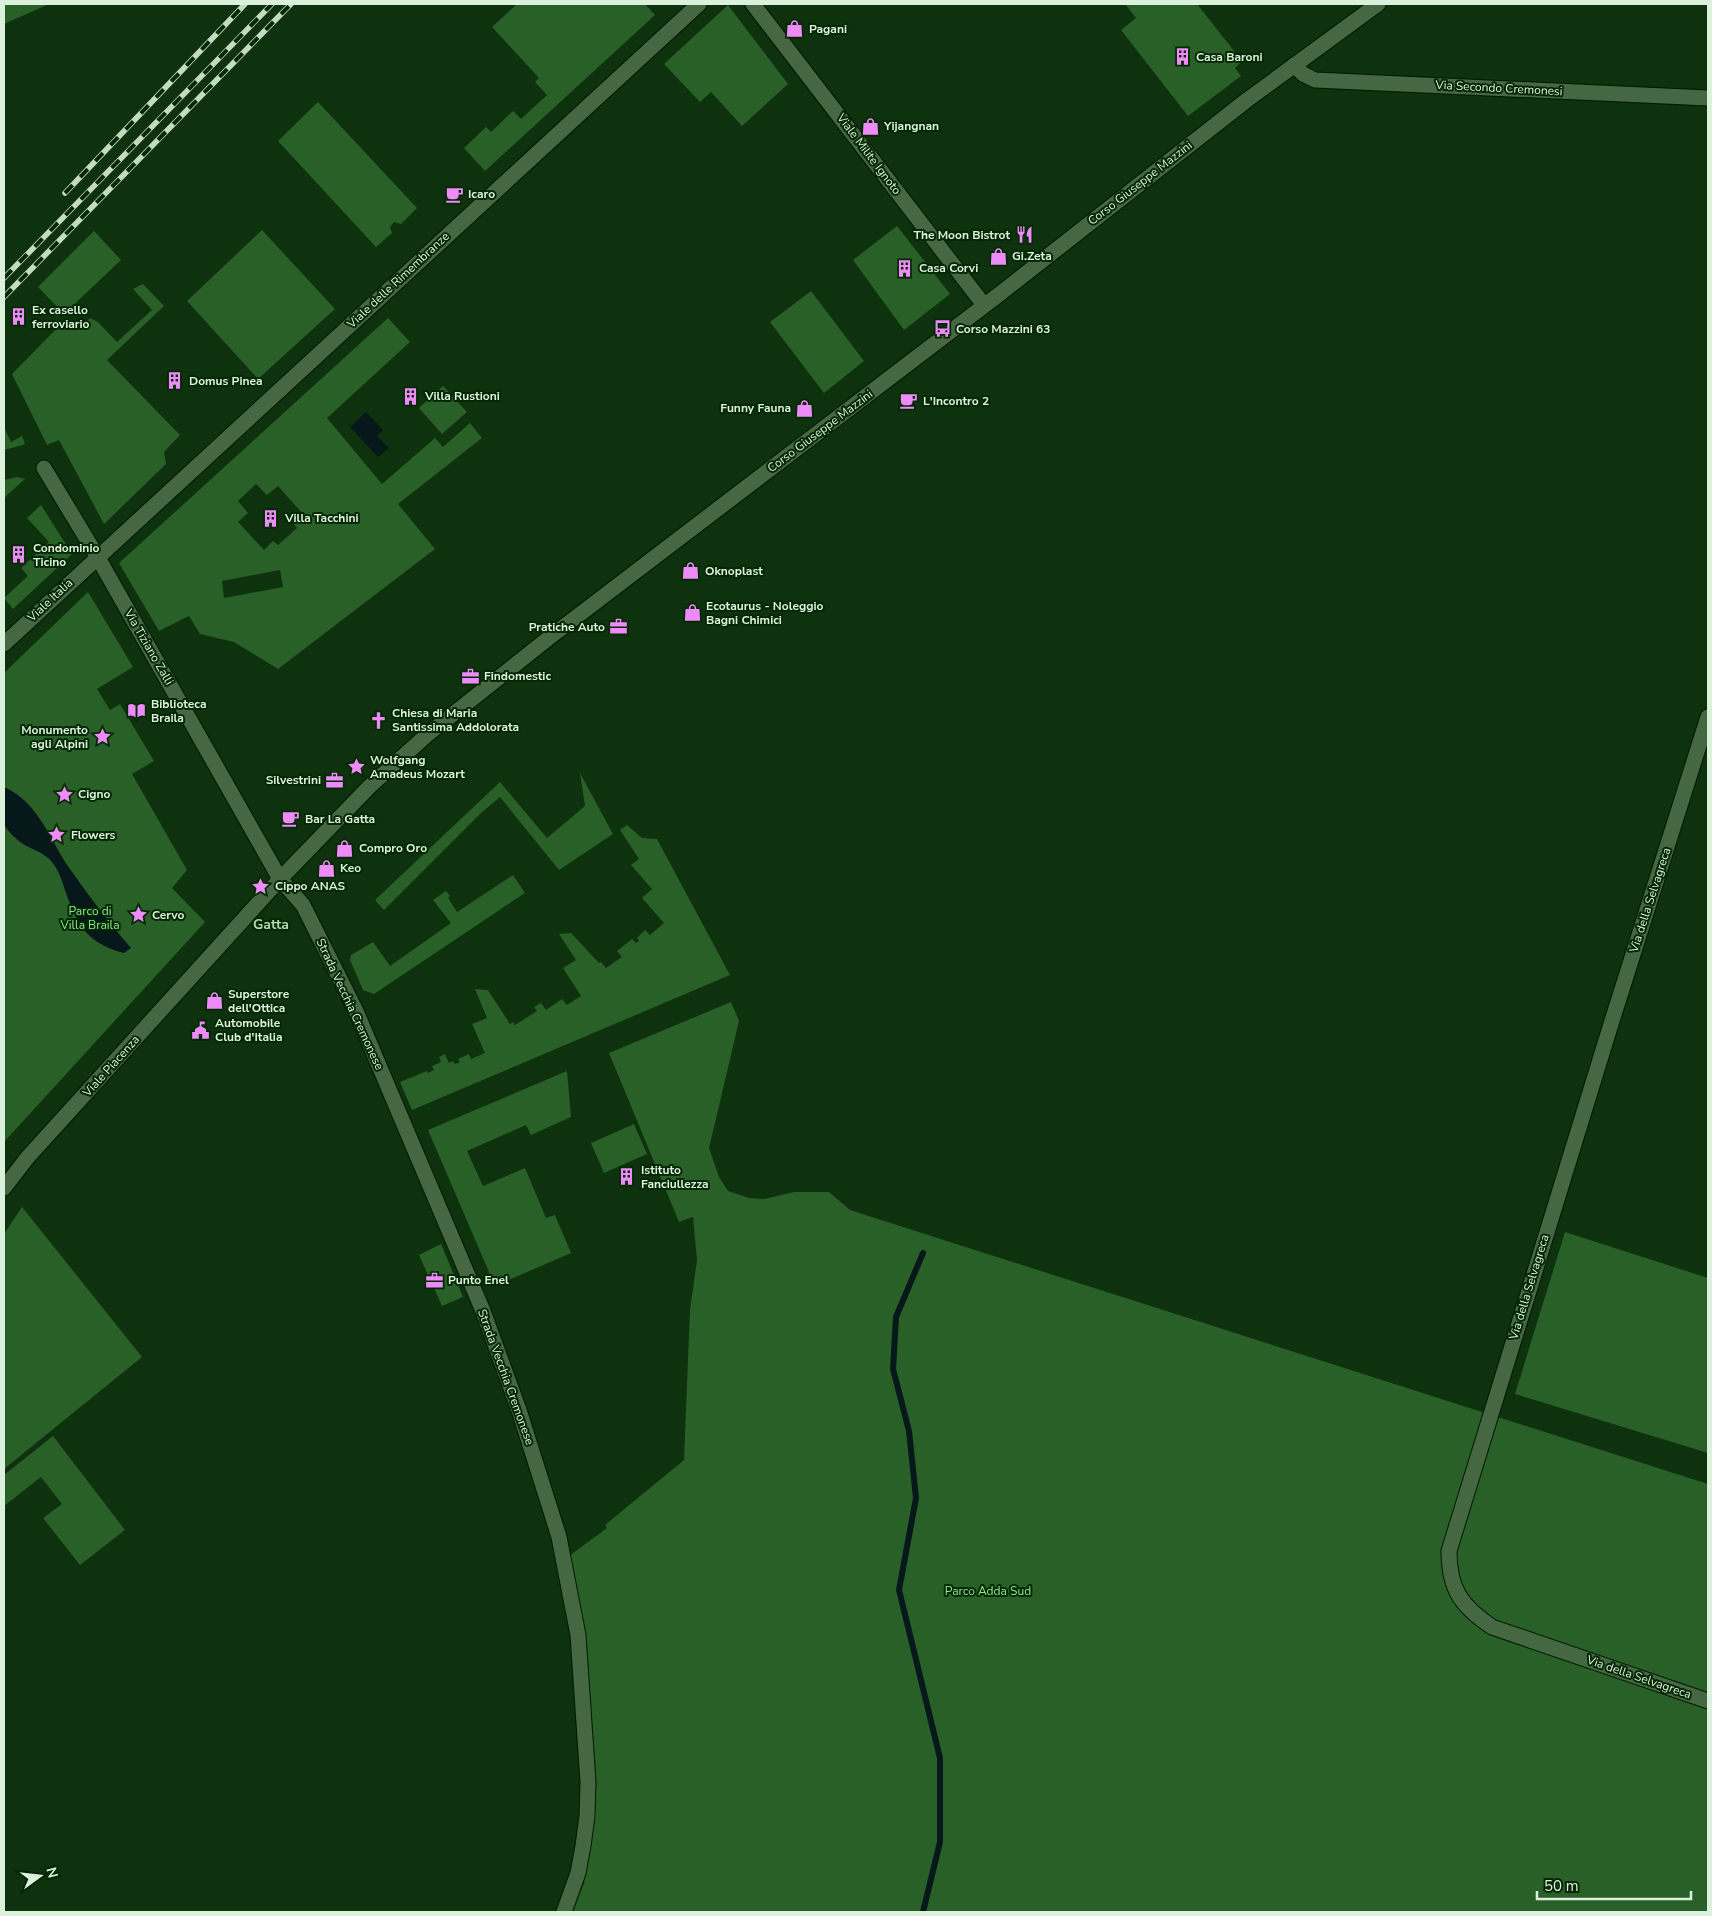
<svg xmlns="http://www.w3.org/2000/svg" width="1712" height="1916" font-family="'Nunito Sans',sans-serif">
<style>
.green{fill:#286027;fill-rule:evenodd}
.water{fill:#06181a}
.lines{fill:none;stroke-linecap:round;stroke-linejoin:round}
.stream{stroke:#06181a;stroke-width:6}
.street-casing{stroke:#011701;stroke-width:17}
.secondary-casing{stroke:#011701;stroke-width:17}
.street{stroke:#456843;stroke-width:15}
.secondary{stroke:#456843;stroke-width:15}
.rail-casing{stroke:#c4dac3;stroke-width:5.5}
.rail{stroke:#042704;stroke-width:4;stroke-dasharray:11;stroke-linecap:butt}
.labels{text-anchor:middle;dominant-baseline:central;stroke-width:4;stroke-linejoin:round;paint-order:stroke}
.poi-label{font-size:12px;font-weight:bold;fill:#dcf1db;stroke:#042704;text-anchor:start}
.street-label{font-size:12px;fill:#dcf1db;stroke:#042704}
.park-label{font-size:12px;fill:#91ea8d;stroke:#042704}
.neighbourhood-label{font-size:14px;font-weight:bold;fill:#b3dbb0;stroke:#042704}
</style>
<rect width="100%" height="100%" fill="#0e310e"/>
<g class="green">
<path d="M4,4h45l-45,20z"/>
<path d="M517,4h128l10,11 -170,156 -21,-23 22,-21 5,5 22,-21 8,8 26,-24 -12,-13 4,-4 -47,-51z"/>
<path d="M1125,4h72l45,57 -7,7 6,8 -53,40 -67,-86 15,-12z"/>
<path d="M728,5l60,79 -46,42 -31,-34 -11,10 -36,-38z"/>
<path d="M318,102l99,106 -16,16 -7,-2 -4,5 2,6 -16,14 -98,-106z"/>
<path d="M897,226l53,68 -46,36 -51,-70z"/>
<path d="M262,230l73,79 -77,70 -71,-78z"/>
<path d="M94,231l27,29 -57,54 -26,-27z"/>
<path d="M143,284l21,22 -57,54 73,75 -16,17 2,12 -62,60 -45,-84 -12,5 -35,-71 55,-56 11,12 12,-12 8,4 19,20 35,-32 -19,-21z"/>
<path d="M811,291l53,70 -40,32 -54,-71z"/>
<path d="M388,318l22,24 -83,76 55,66 53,-46 8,9 27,-24 12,15 -84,66 37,45 -157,120 -44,-27 -34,-8 -11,-18 -30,15 -40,-68zM256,484l11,11 11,-9 25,28 -10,9 4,5 -19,17 -5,-4 -9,9 -26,-28 10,-9 -10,-12zM280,570l3,17 -59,11 -2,-17z"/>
<path d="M443,386l24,26 -25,22 -23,-26z"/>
<path d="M4,427l7,15 11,-6 3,8 -2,1 -19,5z"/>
<path d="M17,477l8,2 -21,19v-18z"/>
<path d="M41,505l31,49 -59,55 -9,-11 24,-22 -7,-8 28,-26 -22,-24z"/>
<path d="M88,592l45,75 -36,22 13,21 10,-6 34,57 -22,13 55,96 -15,18 33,34 -201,220v-469z"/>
<path d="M580,773l33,61 -54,36 -59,-73 -19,16 -97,97 -9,-10 125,-118 47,56 38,-32z"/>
<path d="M627,825l15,13 15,1 73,136 -318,135 -12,-28 27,-11 1,2 6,-3 -2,-4 9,-4 -2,-5 6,-3 4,9 4,-2 2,3 5,-2 -2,-3 11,-5 2,5 14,-6 -13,-29 15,-6 -12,-29 13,1 22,34 3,-2 2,3 22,-14 -3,-4 7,-4 5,7 16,-11 5,6 14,-9 -18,-28 13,-8 -17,-26 12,-1 28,30 2,-1 5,6 16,-11 -5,-6 15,-12 4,4 3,-2 -2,-3 8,-8 5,5 14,-12 -22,-25 10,-9 -21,-24 8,-6 -19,-29z"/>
<path d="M513,875l12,18 -151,101 -11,-4 -13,-30 1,-5 22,-13 17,24 61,-43 -18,-23 13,-9 4,5 -2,2 9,14z"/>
<path d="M731,1002l8,19 -30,127 10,29 9,14 21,7 15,1 30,-7h35l21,18 858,274v428h-1135l11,-29 10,-96 -25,-231 38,-28 -2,-3 79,-65 6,-150 7,-50 -4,-43 -14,5 -70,-169z"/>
<path d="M567,1071l4,46 -40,18 -5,-10 -59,26 16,35 42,-18 21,50 9,-3 16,38 -76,33 -67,-156z"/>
<path d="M634,1124l13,30 -43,19 -13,-30z"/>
<path d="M22,1207l120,150 -138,112v-235z"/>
<path d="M1565,1232l143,46v175l-193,-59z"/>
<path d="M441,1244l22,53 -21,9 -23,-51z"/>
<path d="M53,1436l72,94 -45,35 -37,-47 19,-14 -21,-27 -37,29v-31z"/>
</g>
<g class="water">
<path d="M366,412l17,18 -6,6 12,12 -11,9 -28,-30z"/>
<path d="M4,787c35,15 46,54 66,82 19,27 39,54 61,79l-7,5c-35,-9 -46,-26 -58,-60 -4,-11 -6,-21 -14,-31 -8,-10 -22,-13 -32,-20 -6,-5 -12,-11 -16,-17z"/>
</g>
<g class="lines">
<path class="stream" d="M923,1253l-27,64 -3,52 16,62 7,67 -17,92 41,168v84l-17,70"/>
<defs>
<g id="street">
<path d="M753,4l231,301"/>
<path d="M44,468l53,88 183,323 23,26 53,106 49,116 78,184 36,99 40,127 19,98 10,147 -1,34 -4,30 -5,27 -14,39"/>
<path d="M4,644l695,-640"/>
<path d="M1708,717l-97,307 -162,527c0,38 12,55 43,76l216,74"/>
</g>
<g id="secondary">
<path d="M1294,65l9,9 12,6 393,18"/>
<path d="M4,1188l23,-30 253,-279 90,-93 58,-52 122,-97 447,-341 250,-196 131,-96"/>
</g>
</defs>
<use href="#street" class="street-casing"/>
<use href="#secondary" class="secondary-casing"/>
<use href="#street" class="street"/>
<use href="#secondary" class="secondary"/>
<defs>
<g id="rail">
<path d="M65,193l180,-189"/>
<path d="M4,278l268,-274"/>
<path d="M4,297l287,-293"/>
</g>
</defs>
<use href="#rail" class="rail-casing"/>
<use href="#rail" class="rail"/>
</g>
<defs>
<symbol id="shop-bare" viewBox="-9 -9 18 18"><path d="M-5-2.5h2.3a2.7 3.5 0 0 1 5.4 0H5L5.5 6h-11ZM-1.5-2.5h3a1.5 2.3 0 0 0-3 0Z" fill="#ed8cf9" stroke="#042704" stroke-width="2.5" paint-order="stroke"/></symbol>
<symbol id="building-bare" viewBox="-9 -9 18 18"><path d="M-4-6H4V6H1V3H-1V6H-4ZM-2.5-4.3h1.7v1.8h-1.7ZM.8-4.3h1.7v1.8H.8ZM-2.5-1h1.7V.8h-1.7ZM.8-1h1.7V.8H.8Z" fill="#ed8cf9" stroke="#042704" stroke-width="2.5" paint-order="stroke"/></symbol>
<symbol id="cafe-bare" viewBox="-9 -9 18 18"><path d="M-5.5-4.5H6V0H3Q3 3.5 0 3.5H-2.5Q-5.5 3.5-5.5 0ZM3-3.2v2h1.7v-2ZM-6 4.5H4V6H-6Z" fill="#ed8cf9" stroke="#042704" stroke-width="2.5" paint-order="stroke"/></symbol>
<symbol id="restaurant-bare" viewBox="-9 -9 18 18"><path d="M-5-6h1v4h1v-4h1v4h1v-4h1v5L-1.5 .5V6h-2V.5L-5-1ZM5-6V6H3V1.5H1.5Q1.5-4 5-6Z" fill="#ed8cf9" stroke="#042704" stroke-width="2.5" paint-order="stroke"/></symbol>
<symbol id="bus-bare" viewBox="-9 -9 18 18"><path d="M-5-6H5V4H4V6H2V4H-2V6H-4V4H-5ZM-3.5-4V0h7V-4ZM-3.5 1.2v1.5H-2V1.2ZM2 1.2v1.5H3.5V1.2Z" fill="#ed8cf9" stroke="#042704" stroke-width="2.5" paint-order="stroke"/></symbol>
<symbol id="office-bare" viewBox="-9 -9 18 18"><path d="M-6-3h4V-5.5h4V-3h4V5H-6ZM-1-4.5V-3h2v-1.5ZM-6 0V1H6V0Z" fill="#ed8cf9" stroke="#042704" stroke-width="2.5" paint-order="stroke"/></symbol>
<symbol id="library-bare" viewBox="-9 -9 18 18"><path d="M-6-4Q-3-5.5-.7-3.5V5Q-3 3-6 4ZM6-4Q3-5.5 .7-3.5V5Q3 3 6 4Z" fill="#ed8cf9" stroke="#042704" stroke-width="2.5" paint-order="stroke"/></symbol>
<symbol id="church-bare" viewBox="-9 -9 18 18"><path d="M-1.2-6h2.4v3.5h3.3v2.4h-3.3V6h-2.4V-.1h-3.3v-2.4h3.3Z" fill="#ed8cf9" stroke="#042704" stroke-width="2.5" paint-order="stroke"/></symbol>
<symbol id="sight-bare" viewBox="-9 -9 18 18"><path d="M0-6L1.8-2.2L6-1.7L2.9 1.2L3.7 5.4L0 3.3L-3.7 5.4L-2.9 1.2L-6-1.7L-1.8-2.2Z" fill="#ed8cf9" stroke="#042704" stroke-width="2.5" paint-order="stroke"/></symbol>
<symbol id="civic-bare" viewBox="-9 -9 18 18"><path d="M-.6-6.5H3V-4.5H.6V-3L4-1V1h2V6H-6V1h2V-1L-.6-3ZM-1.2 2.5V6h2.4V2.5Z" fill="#ed8cf9" stroke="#042704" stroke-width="2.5" paint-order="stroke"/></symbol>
</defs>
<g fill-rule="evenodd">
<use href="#shop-bare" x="782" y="16" width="25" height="25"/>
<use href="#building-bare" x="1170" y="44" width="25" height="25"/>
<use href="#shop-bare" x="858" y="114" width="25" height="25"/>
<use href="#cafe-bare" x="442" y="182" width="25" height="25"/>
<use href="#restaurant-bare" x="1012" y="222" width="25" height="25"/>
<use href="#shop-bare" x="986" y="244" width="25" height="25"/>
<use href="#building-bare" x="892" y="256" width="25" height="25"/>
<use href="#building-bare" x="6" y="304" width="25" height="25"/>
<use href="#bus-bare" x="930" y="316" width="25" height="25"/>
<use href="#building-bare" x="162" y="368" width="25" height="25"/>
<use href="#building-bare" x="398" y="384" width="25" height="25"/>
<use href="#cafe-bare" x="896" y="388" width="25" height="25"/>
<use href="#shop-bare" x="792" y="396" width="25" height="25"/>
<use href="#building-bare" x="258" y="506" width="25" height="25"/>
<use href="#building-bare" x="6" y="542" width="25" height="25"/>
<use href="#shop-bare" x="678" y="558" width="25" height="25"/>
<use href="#shop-bare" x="680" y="600" width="25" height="25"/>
<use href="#office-bare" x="606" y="614" width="25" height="25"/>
<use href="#office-bare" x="458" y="664" width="25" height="25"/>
<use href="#library-bare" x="124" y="698" width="25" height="25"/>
<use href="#church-bare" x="366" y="708" width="25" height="25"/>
<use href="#sight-bare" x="90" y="724" width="25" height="25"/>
<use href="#sight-bare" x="344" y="754" width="25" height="25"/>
<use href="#office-bare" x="322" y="768" width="25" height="25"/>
<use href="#sight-bare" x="52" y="782" width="25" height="25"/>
<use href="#cafe-bare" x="278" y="806" width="25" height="25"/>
<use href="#sight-bare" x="44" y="822" width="25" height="25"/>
<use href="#shop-bare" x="332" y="836" width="25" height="25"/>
<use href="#shop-bare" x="314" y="856" width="25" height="25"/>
<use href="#sight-bare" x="248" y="874" width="25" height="25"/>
<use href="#sight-bare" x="126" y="902" width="25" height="25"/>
<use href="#shop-bare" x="202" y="988" width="25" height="25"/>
<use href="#civic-bare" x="188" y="1018" width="25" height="25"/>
<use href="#building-bare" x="614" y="1164" width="25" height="25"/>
<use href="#office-bare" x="422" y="1268" width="25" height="25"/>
</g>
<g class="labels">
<g class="poi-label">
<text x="809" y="29">Pagani</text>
<text x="1196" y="57">Casa Baroni</text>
<text x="884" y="126">Yijangnan</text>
<text x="468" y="194">Icaro</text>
<text x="1010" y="235" text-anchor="end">The Moon Bistrot</text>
<text x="1012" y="256">Gi.Zeta</text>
<text x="919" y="268">Casa Corvi</text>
<text x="32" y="310">Ex casello<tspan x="32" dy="14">ferroviario</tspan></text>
<text x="956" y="329">Corso Mazzini 63</text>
<text x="189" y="381">Domus Pinea</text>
<text x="425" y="396">Villa Rustioni</text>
<text x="923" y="401">L'Incontro 2</text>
<text x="791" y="408" text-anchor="end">Funny Fauna</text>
<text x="285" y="518">Villa Tacchini</text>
<text x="33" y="548">Condominio<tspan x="33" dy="14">Ticino</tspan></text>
<text x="705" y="571">Oknoplast</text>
<text x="706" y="606">Ecotaurus - Noleggio<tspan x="706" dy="14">Bagni Chimici</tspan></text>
<text x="605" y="627" text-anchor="end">Pratiche Auto</text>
<text x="484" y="676">Findomestic</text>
<text x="151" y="704">Biblioteca<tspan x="151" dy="14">Braila</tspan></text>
<text x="392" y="713">Chiesa di Maria<tspan x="392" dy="14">Santissima Addolorata</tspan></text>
<text x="88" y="730" text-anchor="end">Monumento<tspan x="88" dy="14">agli Alpini</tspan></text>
<text x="370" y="760">Wolfgang<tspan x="370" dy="14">Amadeus Mozart</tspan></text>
<text x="321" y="780" text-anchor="end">Silvestrini</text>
<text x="78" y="794">Cigno</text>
<text x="305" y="819">Bar La Gatta</text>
<text x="71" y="835">Flowers</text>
<text x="359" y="848">Compro Oro</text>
<text x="340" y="868">Keo</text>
<text x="275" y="886">Cippo ANAS</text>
<text x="152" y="915">Cervo</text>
<text x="228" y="994">Superstore<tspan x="228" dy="14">dell'Ottica</tspan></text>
<text x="215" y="1023">Automobile<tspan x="215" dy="14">Club d'Italia</tspan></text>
<text x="641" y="1170">Istituto<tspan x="641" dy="14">Fanciullezza</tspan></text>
<text x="448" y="1280">Punto Enel</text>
</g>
<g class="street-label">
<text transform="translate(1499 88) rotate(3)">Via Secondo Cremonesi</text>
<text transform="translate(869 154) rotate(53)">Viale Milite Ignoto</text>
<text transform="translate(1140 183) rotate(-38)">Corso Giuseppe Mazzini</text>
<text transform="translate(398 280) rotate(-43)">Viale delle Rimembranze</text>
<text transform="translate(820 431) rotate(-37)">Corso Giuseppe Mazzini</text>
<text transform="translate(50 600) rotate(-43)">Viale Italia</text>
<text transform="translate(149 647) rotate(60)">Via Tiziano Zalli</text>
<text transform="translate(1650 900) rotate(-72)">Via della Selvagreca</text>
<text transform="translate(350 1004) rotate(65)">Strada Vecchia Cremonese</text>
<text transform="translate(111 1066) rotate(-48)">Viale Piacenza</text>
<text transform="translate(1529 1287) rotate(-73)">Via della Selvagreca</text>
<text transform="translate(506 1377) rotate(70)">Strada Vecchia Cremonese</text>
<text transform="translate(1639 1677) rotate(19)">Via della Selvagreca</text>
</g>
<g class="park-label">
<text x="90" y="911">Parco di<tspan x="90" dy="14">Villa Braila</tspan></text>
<text x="988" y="1591">Parco Adda Sud</text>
</g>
<g class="neighbourhood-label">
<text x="271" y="924">Gatta</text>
</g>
</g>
<rect width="1712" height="1916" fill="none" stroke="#dcf1db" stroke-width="10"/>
<g transform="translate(40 1876) rotate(75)" stroke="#042704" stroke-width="4" paint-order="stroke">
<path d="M0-4L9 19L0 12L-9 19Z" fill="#dcf1db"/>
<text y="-8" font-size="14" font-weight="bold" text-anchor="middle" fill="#dcf1db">N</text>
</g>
<path d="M1537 1891v8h154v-8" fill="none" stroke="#dcf1db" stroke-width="2.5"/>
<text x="1544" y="1891" font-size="15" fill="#dcf1db" stroke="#042704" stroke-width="4" paint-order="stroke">50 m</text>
</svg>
